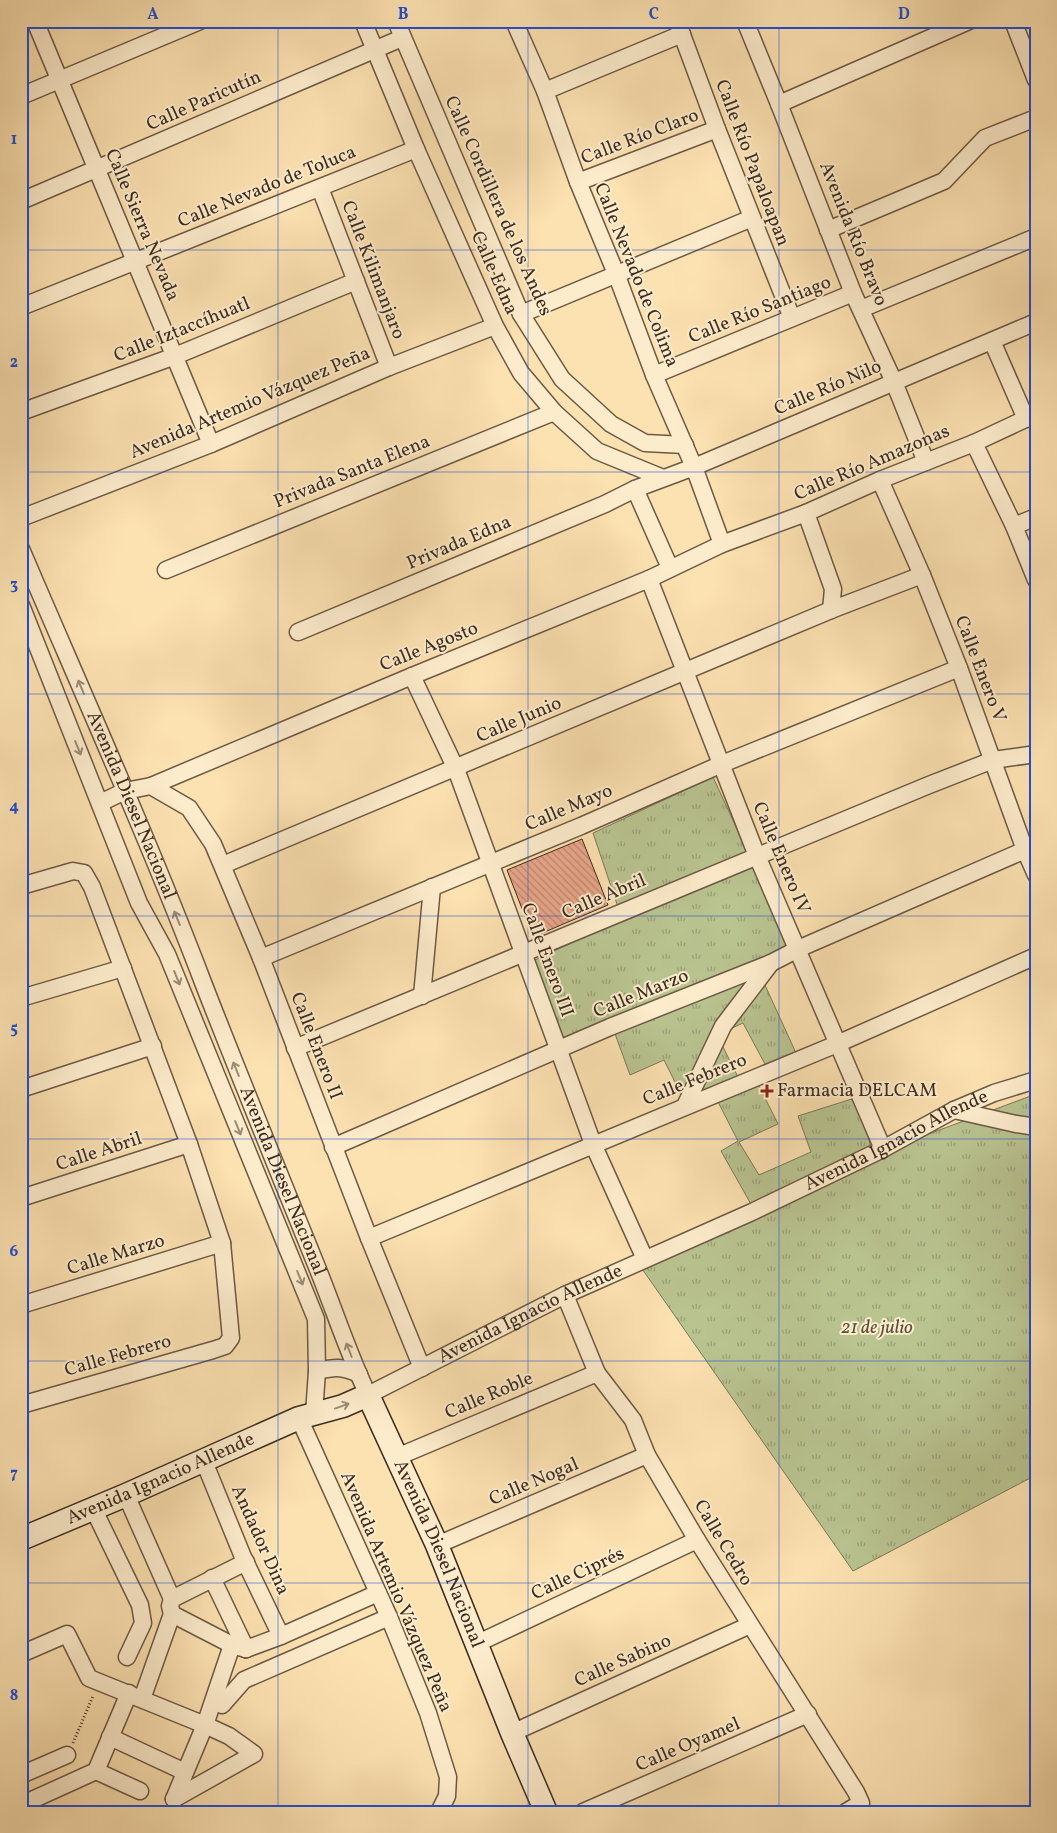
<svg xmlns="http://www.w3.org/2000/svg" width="1057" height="1833" font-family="Vollkorn,serif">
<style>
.grass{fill:url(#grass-tufts);stroke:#7a7858}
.building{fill:url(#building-back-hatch);stroke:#3c2c20}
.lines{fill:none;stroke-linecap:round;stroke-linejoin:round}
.street-casing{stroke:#6c5944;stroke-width:19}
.secondary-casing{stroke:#3c2c20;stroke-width:25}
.path{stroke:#3c2c20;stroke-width:3;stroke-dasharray:1 2.5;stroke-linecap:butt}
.street{stroke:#fdeccc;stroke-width:16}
.secondary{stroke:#fdeccc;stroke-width:22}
.oneway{stroke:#9c8c76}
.grid{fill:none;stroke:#1d4ed8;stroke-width:1;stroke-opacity:0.55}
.poi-dot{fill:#8f2418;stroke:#fdeccc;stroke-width:2}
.labels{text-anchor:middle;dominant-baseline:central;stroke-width:4;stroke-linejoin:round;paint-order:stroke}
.street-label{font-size:19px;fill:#3c2c20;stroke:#fdeccc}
.poi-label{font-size:19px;fill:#3c2c20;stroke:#fdeccc;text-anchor:start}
.park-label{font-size:19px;font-style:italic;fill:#5b523c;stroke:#fdeccc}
.neatline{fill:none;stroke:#1d4ed8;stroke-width:2}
.grid-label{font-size:16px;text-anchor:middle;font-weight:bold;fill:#1d4ed8}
</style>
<defs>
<pattern id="grass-tufts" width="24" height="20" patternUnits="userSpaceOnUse" patternTransform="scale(1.25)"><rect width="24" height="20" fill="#b9c491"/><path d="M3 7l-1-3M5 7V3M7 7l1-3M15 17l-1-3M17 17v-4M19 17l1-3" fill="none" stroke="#989f76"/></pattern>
<pattern id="building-back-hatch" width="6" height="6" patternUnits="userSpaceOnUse" patternTransform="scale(1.25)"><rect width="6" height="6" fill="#e9a68a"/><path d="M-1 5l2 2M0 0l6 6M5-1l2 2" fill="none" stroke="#be8770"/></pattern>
</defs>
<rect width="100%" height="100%" fill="#fce1b1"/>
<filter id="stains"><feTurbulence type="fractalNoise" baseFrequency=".004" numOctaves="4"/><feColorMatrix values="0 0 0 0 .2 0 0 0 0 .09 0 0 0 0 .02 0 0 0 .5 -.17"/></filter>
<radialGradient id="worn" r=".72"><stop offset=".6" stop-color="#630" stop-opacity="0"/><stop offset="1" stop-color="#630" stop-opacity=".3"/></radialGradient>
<g class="grass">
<path d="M713,777l78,169 -227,95 -29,-81 87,-41 -29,-86z"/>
<path d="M759,972l37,81 -30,13 -23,-43 -26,12 22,44 -56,19 -19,-38 -34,15 -16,-44z"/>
<path d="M756,1080l22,44 -39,18 20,33 52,-23 -13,-36 60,-19 13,51 -119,58 -31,-55 17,-10 -22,-43z"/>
<path d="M1036,1094v381l-183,96 -215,-308 237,-109z"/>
</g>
<path class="building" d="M582,839l26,66 -75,32 -26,-67z"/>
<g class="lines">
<defs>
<g id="street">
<path d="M35,21l176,423"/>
<path d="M363,21l53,128 79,177 26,47 33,39 43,39 66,27"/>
<path d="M396,21l125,293 41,65 49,45 34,19 40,2"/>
<path d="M514,21l31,70 33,91 39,94 37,99 40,92 28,77"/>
<path d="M677,21l40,108 75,189"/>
<path d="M745,21l34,83 74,189 41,89 32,80"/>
<path d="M1013,21l23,59"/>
<path d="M545,91l137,-57"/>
<path d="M21,96l179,-75"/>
<path d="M779,104l190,-83"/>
<path d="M578,182l139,-53"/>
<path d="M320,188l69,179"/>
<path d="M21,201l381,-163"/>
<path d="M828,230l116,-49 41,-43 51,-20"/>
<path d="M21,307l395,-158"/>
<path d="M861,309l175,-72"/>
<path d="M521,314l231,-96"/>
<path d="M992,341l34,78"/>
<path d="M654,375l199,-82"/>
<path d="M21,412l154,-56 181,-75"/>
<path d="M974,443l40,83 22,54"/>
<path d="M880,480l42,95 37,93 66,182 11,25"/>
<path d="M635,489l35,79"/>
<path d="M806,513l27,76 -2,21"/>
<path d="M21,518l190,-74 178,-77 106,-41"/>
<path d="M1014,526l22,-9"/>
<path id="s1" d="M21,549c62,145 127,289 183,436 37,95 75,188 113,282 17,42 31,86 51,128l197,-100 187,-83 131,-63 71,-39 40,-17 42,-13"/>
<path d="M166,570l388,-158"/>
<path d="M649,579l108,277 126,293"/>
<path d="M21,605l118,298 28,51 149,365 1,52 -3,43"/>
<path d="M298,632l307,-128 30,-15 59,-22 342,-145"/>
<path d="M412,676l44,93 137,375 52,115"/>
<path d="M151,786l261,-110 237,-97 73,-35 84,-31 74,-33 94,-37 62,-29"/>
<path d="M100,803l25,-12 26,-5 38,22 24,36 48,114 108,280 53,130"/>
<path d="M223,865l608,-255 91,-35"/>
<path d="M21,886l52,-15 11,2 8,14 97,257 33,99 9,95 -6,8 -12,4 -192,55"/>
<path d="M261,958l320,-132 141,-62 237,-96"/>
<path d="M422,996l10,-109"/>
<path d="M21,998l102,-30"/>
<path d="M295,1048l634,-263 64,-25 43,-6"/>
<path d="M21,1089l132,-43"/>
<path d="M685,1106l38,-80 48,-63"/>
<path d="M954,1110l62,14 20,3"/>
<path d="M333,1147l277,-120 161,-64 27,-14 227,-99"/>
<path d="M21,1198l168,-54"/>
<path d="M369,1238l468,-194 199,-88"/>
<path d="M565,1295l32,78 36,47 14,35 50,85 159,252 5,11 -15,9"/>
<path d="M21,1305l201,-62"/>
<path d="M317,1371c18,-4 24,-5 42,3"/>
<path d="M299,1418l90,199 39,96 20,64 -1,19 -8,16"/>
<path d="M397,1457l200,-84"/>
<path d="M203,1459l40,98 38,79"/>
<path d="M126,1495l46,104"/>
<path d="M93,1508l47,97 3,18 -16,34"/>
<path d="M437,1545l210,-90"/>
<path d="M246,1562l-74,37 -2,7 2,8 60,31 14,4"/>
<path d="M212,1578l34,71"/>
<path d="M476,1644l221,-104"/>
<path d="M246,1649l35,-13 97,-43"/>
<path d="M21,1654l46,-20 22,44 116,47 24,11 25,18 -80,45"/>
<path d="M142,1699l30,-85"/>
<path d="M222,1705l22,-25 145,-63"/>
<path d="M512,1733l238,-108"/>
<path d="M110,1737l75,35"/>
<path d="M96,1771l44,20"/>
<path d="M21,1775l46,-20"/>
<path d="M174,1799l31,-74 27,-80"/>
<path d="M21,1805l75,-34 33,-78"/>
<path d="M583,1812l225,-98"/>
</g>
<g id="secondary">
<path id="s2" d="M21,1539l105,-44 173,-77 44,-12 25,-11 69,150 75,188 34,79"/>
</g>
</defs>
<use href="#street" class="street-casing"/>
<use href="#secondary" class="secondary-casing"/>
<path class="path" d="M73,1743l20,-47"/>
<use href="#street" class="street"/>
<use href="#secondary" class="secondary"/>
</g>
<defs><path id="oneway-shaft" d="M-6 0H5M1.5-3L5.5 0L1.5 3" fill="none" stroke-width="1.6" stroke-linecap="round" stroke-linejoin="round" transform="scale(1.25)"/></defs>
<g class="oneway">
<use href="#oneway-shaft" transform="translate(81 687) rotate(-113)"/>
<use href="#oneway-shaft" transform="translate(78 748) rotate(68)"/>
<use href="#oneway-shaft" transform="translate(177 918) rotate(-112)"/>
<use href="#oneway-shaft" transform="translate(177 978) rotate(68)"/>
<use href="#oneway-shaft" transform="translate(236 1069) rotate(-112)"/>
<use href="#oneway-shaft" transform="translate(238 1128) rotate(68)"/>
<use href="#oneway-shaft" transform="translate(300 1278) rotate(68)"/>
<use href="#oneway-shaft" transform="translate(349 1350) rotate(-111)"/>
<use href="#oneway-shaft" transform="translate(342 1406) rotate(-20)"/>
</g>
<path class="grid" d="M278,21v1791M528,21v1791M779,21v1791M21,250h1015M21,472h1015M21,694h1015M21,916h1015M21,1139h1015M21,1361h1015M21,1583h1015"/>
<path class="poi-dot" d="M764.5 1083.5h5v5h5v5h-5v5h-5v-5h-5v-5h5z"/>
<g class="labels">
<g class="street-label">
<text transform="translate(204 101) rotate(-24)">Calle Paricutín</text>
<text transform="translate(640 137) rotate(-21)">Calle Río Claro</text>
<text transform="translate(752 163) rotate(69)">Calle Río Papaloapan</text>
<text transform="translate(267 187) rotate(-22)">Calle Nevado de Toluca</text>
<text transform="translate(498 206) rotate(66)">Calle Cordillera de los Andes</text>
<text transform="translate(142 225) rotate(67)">Calle Sierra Nevada</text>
<text transform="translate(853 234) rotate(68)">Avenida Río Bravo</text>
<text transform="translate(373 270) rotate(69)">Calle Kilimanjaro</text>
<text transform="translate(494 273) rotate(66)">Calle Edna</text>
<text transform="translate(636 275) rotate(68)">Calle Nevado de Colima</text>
<text transform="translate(760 310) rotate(-22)">Calle Río Santiago</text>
<text transform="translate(182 330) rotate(-22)">Calle Iztaccíhuatl</text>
<text transform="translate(828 388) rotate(-23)">Calle Río Nilo</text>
<text transform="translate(250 403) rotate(-23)">Avenida Artemio Vázquez Peña</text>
<text transform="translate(872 463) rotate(-23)">Calle Río Amazonas</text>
<text transform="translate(352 472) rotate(-22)">Privada Santa Elena</text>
<text transform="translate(459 543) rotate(-23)">Privada Edna</text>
<text transform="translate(429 647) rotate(-22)">Calle Agosto</text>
<text transform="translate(980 669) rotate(69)">Calle Enero V</text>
<text transform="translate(519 720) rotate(-23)">Calle Junio</text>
<text stroke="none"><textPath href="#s1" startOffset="279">Avenida Diesel Nacional</textPath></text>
<text transform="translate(569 808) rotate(-23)">Calle Mayo</text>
<text transform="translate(781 858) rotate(67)">Calle Enero IV</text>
<text transform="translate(604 897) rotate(-23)">Calle Abril</text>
<text transform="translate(547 960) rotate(70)">Calle Enero III</text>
<text transform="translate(641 994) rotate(-22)">Calle Marzo</text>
<text transform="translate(316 1046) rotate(69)">Calle Enero II</text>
<text transform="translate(695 1080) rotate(-22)">Calle Febrero</text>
<text stroke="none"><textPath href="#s1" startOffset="1501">Avenida Ignacio Allende</textPath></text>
<text transform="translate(99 1152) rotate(-18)">Calle Abril</text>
<text stroke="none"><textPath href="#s1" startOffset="684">Avenida Diesel Nacional</textPath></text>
<text transform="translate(116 1255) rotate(-17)">Calle Marzo</text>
<text stroke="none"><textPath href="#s1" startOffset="1096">Avenida Ignacio Allende</textPath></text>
<text transform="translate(118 1356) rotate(-16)">Calle Febrero</text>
<text transform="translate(489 1396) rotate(-23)">Calle Roble</text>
<text stroke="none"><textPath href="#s2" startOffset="152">Avenida Ignacio Allende</textPath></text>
<text transform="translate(534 1482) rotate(-23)">Calle Nogal</text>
<text transform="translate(260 1540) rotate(66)">Andador Dina</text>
<text transform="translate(723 1543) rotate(59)">Calle Cedro</text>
<text stroke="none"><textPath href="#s2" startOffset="550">Avenida Diesel Nacional</textPath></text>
<text transform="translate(578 1574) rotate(-25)">Calle Ciprés</text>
<text transform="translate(396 1592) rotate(67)">Avenida Artemio Vázquez Peña</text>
<text transform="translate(623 1661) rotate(-24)">Calle Sabino</text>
<text transform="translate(688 1745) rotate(-23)">Calle Oyamel</text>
</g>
<g class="poi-label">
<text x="777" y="1091">Farmacia DELCAM</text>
</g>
<g class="park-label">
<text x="877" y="1328">21 de julio</text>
</g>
</g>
<rect width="1057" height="1833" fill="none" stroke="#fce1b1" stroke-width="55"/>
<rect x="28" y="28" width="1002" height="1778" class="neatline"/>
<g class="grid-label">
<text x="153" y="19">A</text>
<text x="403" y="19">B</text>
<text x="654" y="19">C</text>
<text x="904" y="19">D</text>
<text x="14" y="144">1</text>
<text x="14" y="367">2</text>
<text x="14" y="589">3</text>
<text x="14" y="811">4</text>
<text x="14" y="1033">5</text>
<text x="14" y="1256">6</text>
<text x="14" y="1478">7</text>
<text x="14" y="1700">8</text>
</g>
<rect width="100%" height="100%" filter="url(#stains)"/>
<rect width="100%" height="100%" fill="url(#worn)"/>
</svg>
